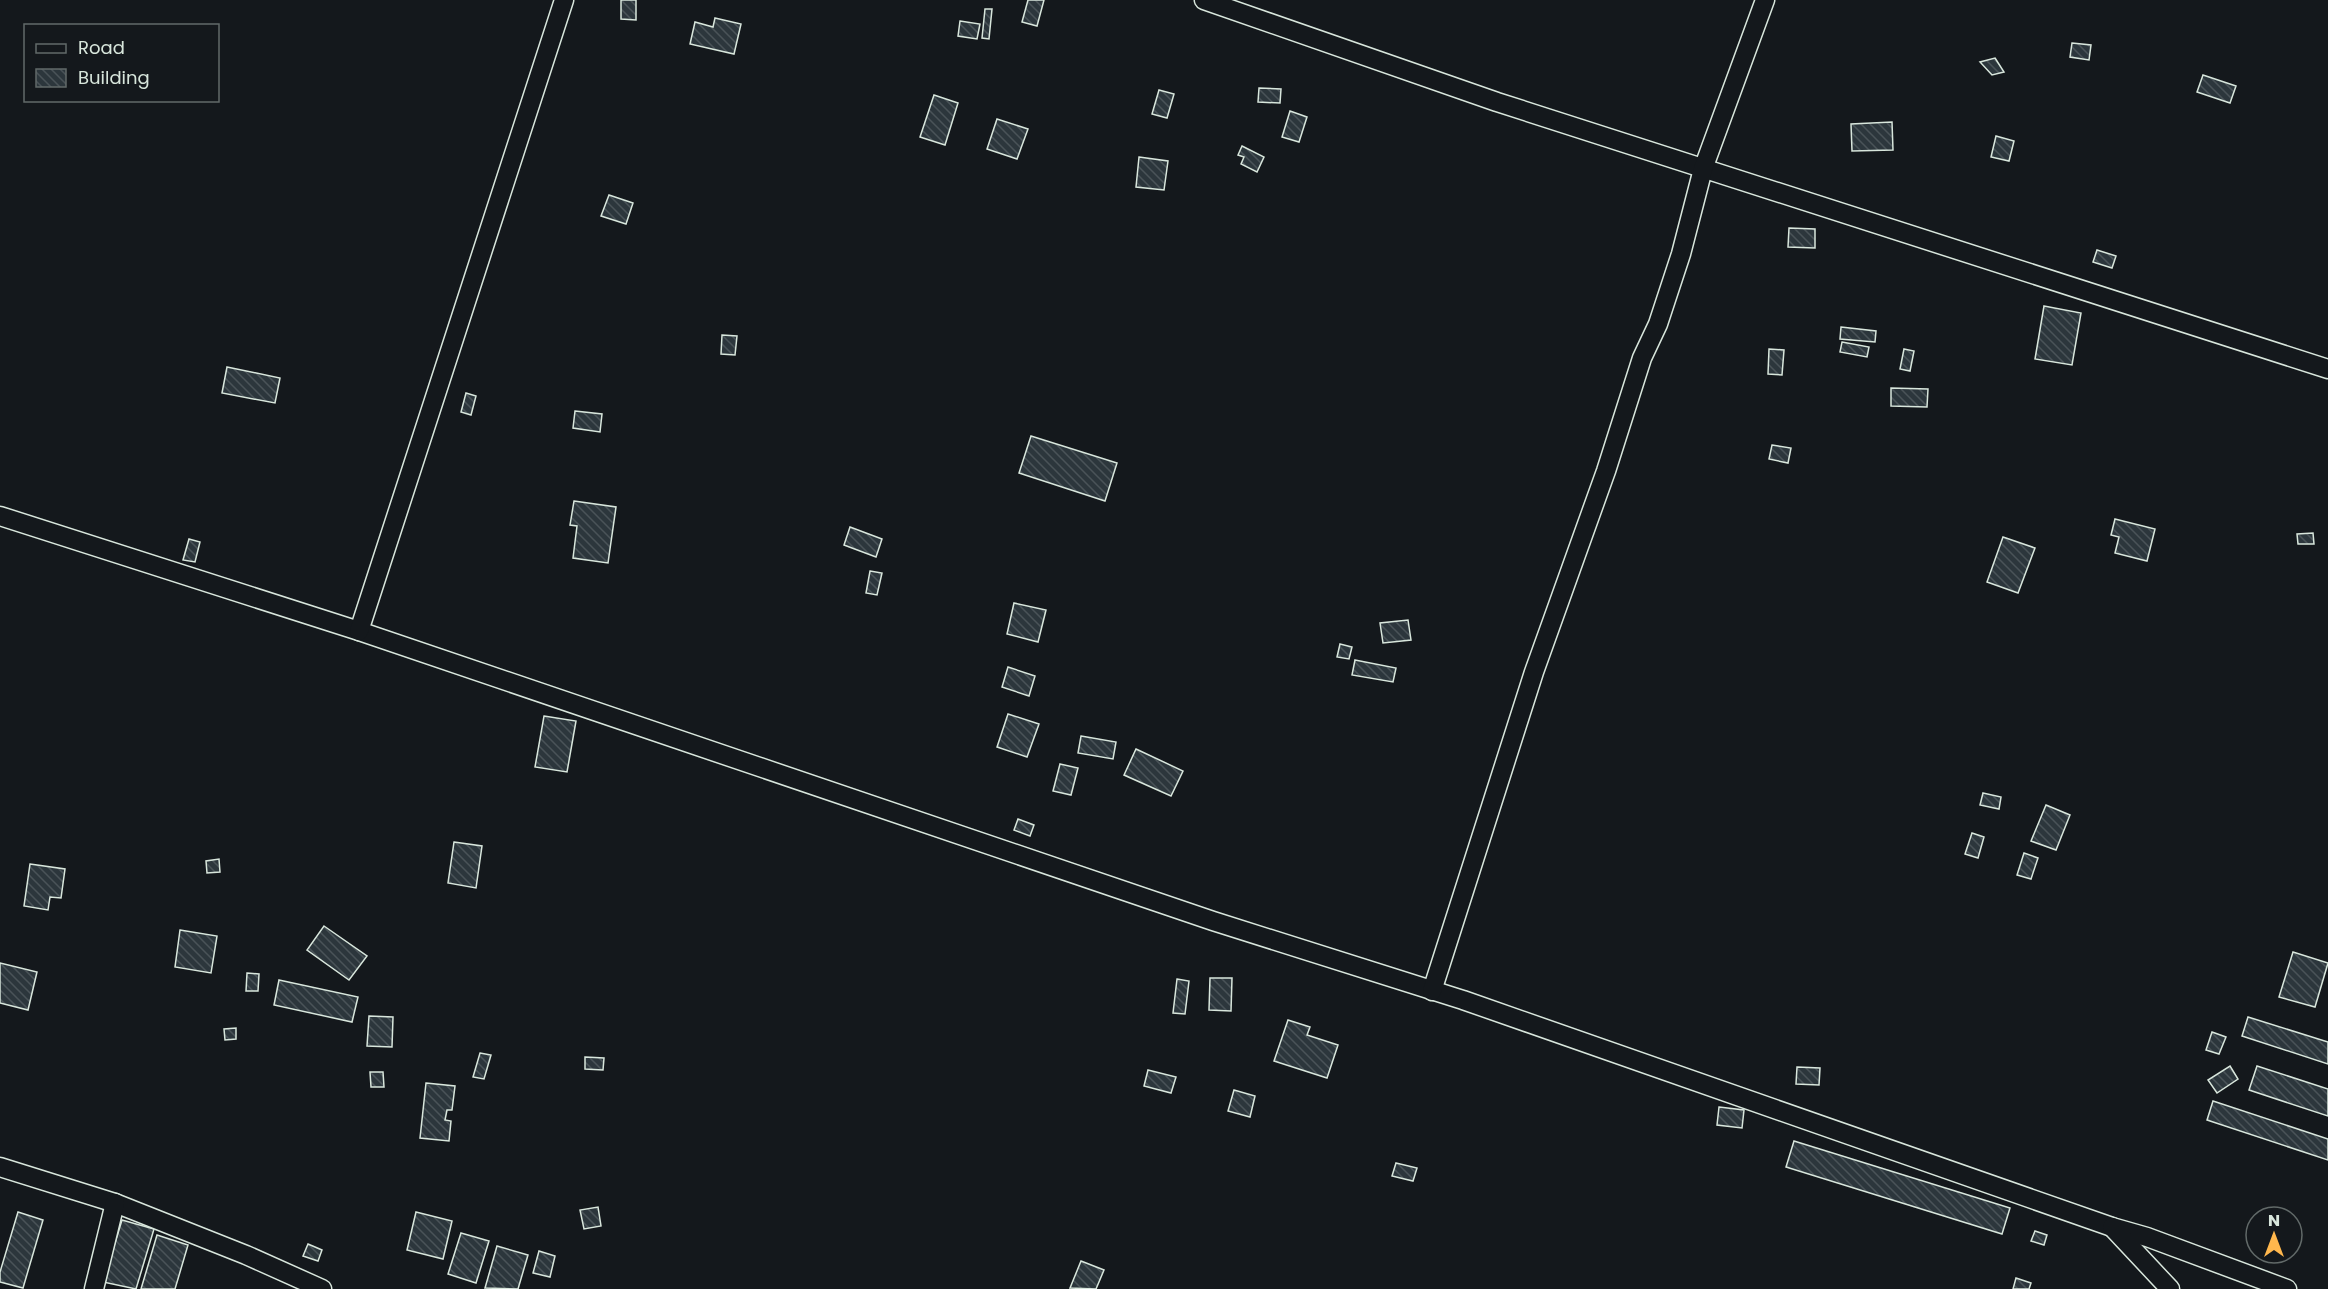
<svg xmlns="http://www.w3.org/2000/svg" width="2328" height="1289" font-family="Poppins,sans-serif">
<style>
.building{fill:url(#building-back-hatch);stroke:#d8e6dc;stroke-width:1.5}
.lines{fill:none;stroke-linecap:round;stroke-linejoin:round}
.minor-casing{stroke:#d8e6dc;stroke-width:21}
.minor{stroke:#14181c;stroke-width:18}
</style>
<defs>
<pattern id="building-back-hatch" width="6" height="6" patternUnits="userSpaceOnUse" patternTransform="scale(1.5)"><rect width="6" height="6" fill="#2c363c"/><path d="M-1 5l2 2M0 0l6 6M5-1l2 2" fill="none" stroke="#4a5358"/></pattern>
</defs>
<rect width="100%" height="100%" fill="#14181c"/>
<g class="building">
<path d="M621,0h15v20l-15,-1z"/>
<path d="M1028,0h16l-7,26 -15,-4z"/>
<path d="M985,9h7l-3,30 -7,-1z"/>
<path d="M715,18l26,6 -7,30 -44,-10 5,-22 18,5z"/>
<path d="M960,21l20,3 -3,15 -19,-3z"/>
<path d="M2072,43l19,2 -2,15 -19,-3z"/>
<path d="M1995,58l9,14 -12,3 -12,-13z"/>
<path d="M2203,75l33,11 -6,17 -33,-11z"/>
<path d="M1259,88l22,1 -1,14 -22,-1z"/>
<path d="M1159,90l15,4 -7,24 -15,-4z"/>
<path d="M934,95l24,8 -13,42 -25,-8z"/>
<path d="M1290,111l17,6 -8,25 -17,-5z"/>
<path d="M997,119l31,10 -11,30 -30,-10z"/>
<path d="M1892,122l1,28 -41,1 -1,-27z"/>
<path d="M1996,136l18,5 -5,20 -18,-4z"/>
<path d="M1242,146l22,11 -7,15 -16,-8 3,-7 -6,-2z"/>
<path d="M1139,157l29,4 -4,29 -28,-3z"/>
<path d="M609,195l24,8 -7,21 -25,-8z"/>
<path d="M1789,228l26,1v19l-27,-1z"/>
<path d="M2097,250l19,6 -4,12 -19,-6z"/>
<path d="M2044,306l37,7 -9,52 -37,-6z"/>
<path d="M1841,327l35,4 -1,11 -35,-3z"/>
<path d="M722,335l15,1 -2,19 -14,-1z"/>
<path d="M1842,342l27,5 -2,10 -27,-5z"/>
<path d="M1769,349l15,1 -2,25 -14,-1z"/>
<path d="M1904,349l10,2 -4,20 -10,-2z"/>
<path d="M227,367l53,11 -5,25 -53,-10z"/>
<path d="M1891,388l37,1 -1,18 -36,-1z"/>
<path d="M466,393l10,3 -5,19 -10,-3z"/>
<path d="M575,411l27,3 -2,18 -27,-4z"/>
<path d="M1031,436l86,27 -12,38 -86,-28z"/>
<path d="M1772,445l19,3 -3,15 -19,-4z"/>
<path d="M574,501l42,6 -8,56 -35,-5 4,-32 -7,-1z"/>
<path d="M2115,519l40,10 -8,32 -32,-8 4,-16 -8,-2z"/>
<path d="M850,527l32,12 -6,18 -32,-12z"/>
<path d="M2313,533l1,11h-16l-1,-10z"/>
<path d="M2003,537l32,11 -17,45 -31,-11z"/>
<path d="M189,539l11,3 -5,20 -12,-2z"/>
<path d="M870,571l12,2 -5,22 -11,-2z"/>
<path d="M1014,603l32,7 -8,32 -31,-8z"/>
<path d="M1408,620l3,20 -28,3 -3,-20z"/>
<path d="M1340,644l12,3 -3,12 -12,-2z"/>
<path d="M1355,660l41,8 -3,14 -41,-7z"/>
<path d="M1008,667l27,9 -6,20 -27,-9z"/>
<path d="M1008,714l31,10 -12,33 -30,-10z"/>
<path d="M544,716l32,5 -9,51 -32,-5z"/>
<path d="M1081,736l35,6 -3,17 -35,-6z"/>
<path d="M1136,749l47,22 -12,25 -47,-21z"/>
<path d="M1060,764l18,4 -7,27 -18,-4z"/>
<path d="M1983,793l18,4 -2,12 -19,-4z"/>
<path d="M2046,805l24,10 -14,35 -25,-9z"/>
<path d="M1018,819l16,6 -4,11 -16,-6z"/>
<path d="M1972,833l12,4 -6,21 -13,-4z"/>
<path d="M454,842l28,4 -6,42 -28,-5z"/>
<path d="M2024,853l14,5 -7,21 -14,-4z"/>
<path d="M219,859l1,13 -13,1 -1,-12z"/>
<path d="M30,864l35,5 -4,29 -11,-1 -2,13 -24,-4z"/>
<path d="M324,926l43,30 -18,24 -42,-30z"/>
<path d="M180,930l37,6 -6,37 -36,-6z"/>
<path d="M2293,952l35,11 -13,44 -36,-10z"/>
<path d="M0,963l37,9 -9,38 -28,-7z"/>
<path d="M247,973l12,1 -1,17h-12z"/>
<path d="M1210,978h22l-1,33 -22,-1z"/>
<path d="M1177,979l12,2 -4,33 -12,-1z"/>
<path d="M279,980l79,17 -6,25 -78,-17z"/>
<path d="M369,1016l24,1 -1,30 -25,-1z"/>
<path d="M2248,1017l80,25v22l-86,-28z"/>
<path d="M1288,1020l22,7 -3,8 31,10 -11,33 -53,-17z"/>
<path d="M236,1028v11l-11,1 -1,-11z"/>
<path d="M2212,1032l14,5 -7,17 -13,-4z"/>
<path d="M480,1053l11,2 -7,24 -11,-2z"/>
<path d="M585,1057l19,1 -1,12 -18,-1z"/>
<path d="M2230,1066l8,13 -21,14 -9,-13z"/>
<path d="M2257,1066l71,23v27l-79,-26z"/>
<path d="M1797,1067l23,1 -1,17 -23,-1z"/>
<path d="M1148,1070l28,7 -5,16 -27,-7z"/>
<path d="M370,1072h13l1,15h-13z"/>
<path d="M426,1083l29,3 -3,24h-5l-2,10 6,1 -2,20 -29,-3z"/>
<path d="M1234,1090l21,6 -5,21 -22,-6z"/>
<path d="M2213,1101l115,38v21l-121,-40z"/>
<path d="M1719,1107l25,3 -2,18 -25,-3z"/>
<path d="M1794,1141l216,67 -8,26 -216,-67z"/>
<path d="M1396,1163l21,5 -4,13 -21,-5z"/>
<path d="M598,1207l3,19 -17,3 -4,-19z"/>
<path d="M18,1212l25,8 -20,68 -23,-6v-10z"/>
<path d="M416,1212l36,9 -9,38 -36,-9z"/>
<path d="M122,1220l32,9 -18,60 -33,-7z"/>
<path d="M2035,1231l12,4 -3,10 -13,-4z"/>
<path d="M461,1233l28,8 -13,42 -28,-9z"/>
<path d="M157,1235l31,10 -13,44h-34z"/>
<path d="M308,1244l14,6 -4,11 -15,-5z"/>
<path d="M497,1246l31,9 -10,34 -33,-1z"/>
<path d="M539,1251l16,5 -5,21 -17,-4z"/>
<path d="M1081,1261l23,9 -8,19 -26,-1z"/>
<path d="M2016,1278l15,5 -2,6h-16z"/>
</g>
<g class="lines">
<defs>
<g id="minor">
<path d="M1204,0l293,102 831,267"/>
<path d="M0,516l359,115 854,290 250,79 649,227 35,10 140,52"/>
<path d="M359,631l205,-631"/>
<path d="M1432,991l102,-319 72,-201 36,-113 16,-34 23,-70 22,-85 62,-169"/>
<path d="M0,1167l115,36 131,52 76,34"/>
<path d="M2112,1227l58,62"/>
<path d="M94,1289l21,-86"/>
</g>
</defs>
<use href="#minor" class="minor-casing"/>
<use href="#minor" class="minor"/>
</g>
<rect x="24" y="24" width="195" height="78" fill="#14181c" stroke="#626a69" stroke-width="1.5"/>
<rect x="36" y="44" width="30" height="9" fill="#14181c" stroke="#626a69" stroke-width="1.5"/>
<text x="78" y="54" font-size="18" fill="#d8e6dc">Road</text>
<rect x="36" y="69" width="30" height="18" fill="url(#building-back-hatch)" stroke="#626a69" stroke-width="1.5"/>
<text x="78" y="84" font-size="18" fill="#d8e6dc">Building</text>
<g transform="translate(2274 1235)"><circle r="28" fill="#14181c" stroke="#626a69" stroke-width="1.5"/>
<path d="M0-4.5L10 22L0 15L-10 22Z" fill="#ffb74d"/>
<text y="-9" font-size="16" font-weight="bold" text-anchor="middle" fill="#d8e6dc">N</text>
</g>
</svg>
